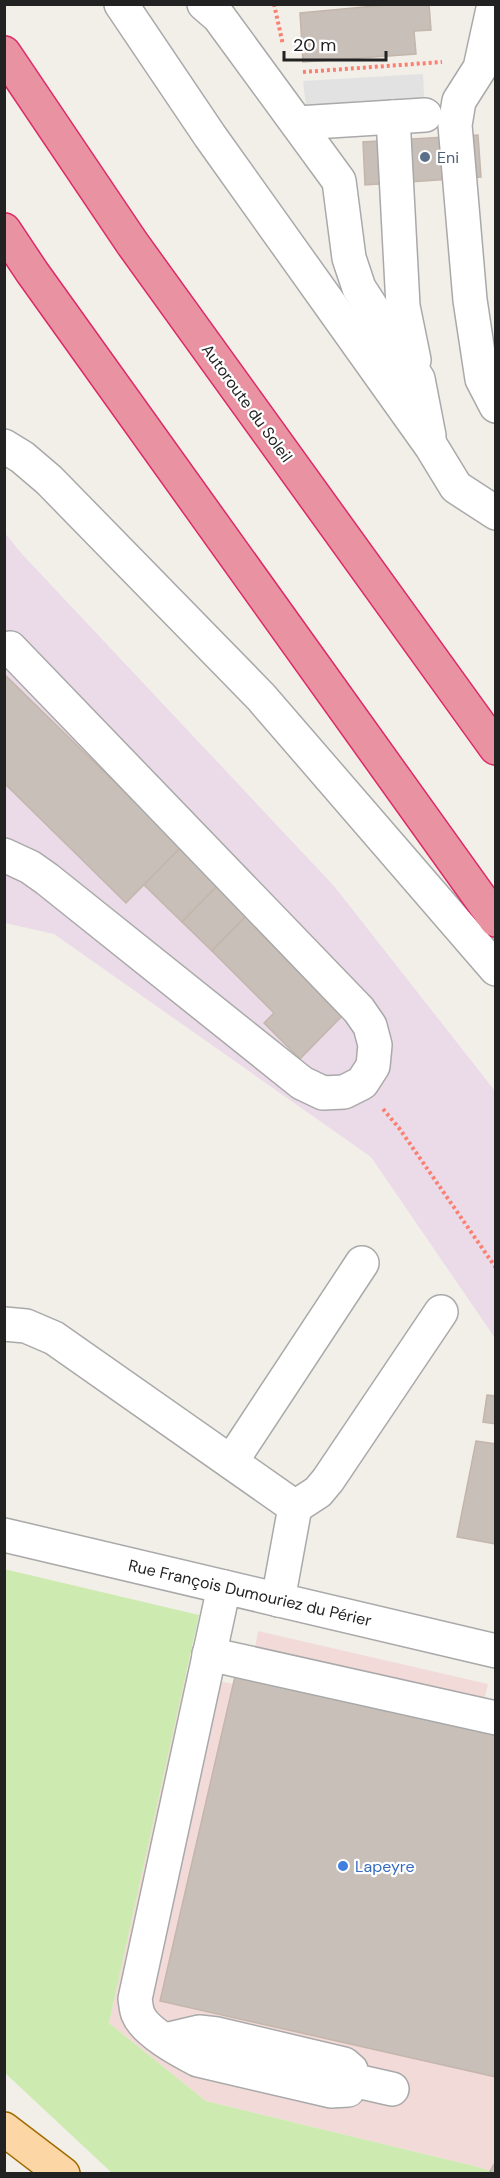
<svg xmlns="http://www.w3.org/2000/svg" width="500" height="2178" font-family="'DM Sans',sans-serif">
<style>
.commercial{fill:#f2dad9}
.industrial{fill:#ebdbe8}
.grass{fill:#cdebb0}
.parking{fill:#e2e2e2}
.building{fill:#c7bfb8;stroke:#c4b6ab;stroke-width:1.5}
.lines{fill:none;stroke-linecap:round;stroke-linejoin:round}
.minor-casing{stroke:#a9a9a9;stroke-width:36}
.major-casing{stroke:#a06b00;stroke-width:36}
.highway-casing{stroke:#dc2a67;stroke-width:36}
.path{stroke:#fa8072;stroke-width:4;stroke-dasharray:3 3;stroke-linecap:butt}
.minor{stroke:#fff;stroke-width:33}
.major{stroke:#fcd6a4;stroke-width:33}
.highway{stroke:#e892a2;stroke-width:33}
.service-dot{fill:#5c6f8a;stroke:#fff;stroke-width:2}
.shop-dot{fill:#3f7fe0;stroke:#fff;stroke-width:2}
.labels{text-anchor:middle;dominant-baseline:central;stroke-width:4.5;stroke-linejoin:round;paint-order:stroke}
.service-label{font-size:16px;fill:#4e5e75;stroke:#fff;text-anchor:start}
.street-label{font-size:16px;fill:#222;stroke:#fff}
.shop-label{font-size:16px;fill:#366cbe;stroke:#fff;text-anchor:start}
</style>
<rect width="100%" height="100%" fill="#f2efe9"/>
<path class="commercial" d="M258,1631l230,53 -7,31 15,17 -1,441h-6l1,-2 -12,-4 -272,-66 -97,-78 77,-349 47,10 17,-8z"/>
<path class="industrial" d="M4,532l17,21 313,333 161,205v247l-124,-181 -317,-223 -49,-11z"/>
<path class="grass" d="M4,1569l195,46 -90,408 97,78 272,66 12,4 -1,2h-377l-107,-100z"/>
<path class="parking" d="M423,74l2,41 -117,8 -5,-42z"/>
<g class="building">
<path d="M396,4h33l2,26 -17,1 2,23 -113,8 -3,-49z"/>
<path d="M478,135l3,42 -116,8 -2,-43z"/>
<path d="M4,674l177,173 -55,56 -122,-120z"/>
<path d="M181,847l38,37 -37,38 -38,-37z"/>
<path d="M219,884l30,29 -37,38 -30,-29z"/>
<path d="M249,913l97,99 -46,47 -36,-36 10,-10 -62,-62z"/>
<path d="M487,1395l9,1v28l-13,-2z"/>
<path d="M476,1441l20,3v100l-39,-7z"/>
<path d="M236,1672l260,60v345l-336,-76z"/>
<path d="M496,2161v13h-7l1,-3z"/>
</g>
<g class="lines">
<defs>
<g id="minor">
<path d="M121,4l89,132 221,310 25,41 40,26"/>
<path d="M204,4l15,13 120,164 10,77 10,30 59,91 11,57"/>
<path d="M494,4l-14,64 -21,33 -4,24 15,175 12,79 14,27"/>
<path d="M393,117l10,189 11,54"/>
<path d="M298,123l127,-8"/>
<path d="M4,446l18,11 27,23 212,217 235,272"/>
<path d="M4,855l26,12 17,12 255,204 21,10 21,-1 18,-9 11,-17 2,-21 -5,-19 -11,-16 -349,-362"/>
<path d="M4,1324l22,2 28,12 241,169 -17,93"/>
<path d="M231,1462l131,-199"/>
<path d="M295,1507l23,-15 10,-12 113,-168"/>
<path d="M4,1535l492,116"/>
<path d="M209,1654l287,64"/>
<path d="M165,2040l34,-8 18,2 127,30 7,6 1,10 -4,10 -17,1 -133,-31c-17,-9 -53,-28 -60,-46 -2,-5 -2,-10 -3,-15l89,-412"/>
<path d="M352,2080l40,9"/>
</g>
<path id="major" d="M4,2129l59,45"/>
<g id="highway">
<path d="M4,53l128,190 364,505"/>
<path d="M4,230l28,42 464,648"/>
</g>
</defs>
<use href="#minor" class="minor-casing"/>
<use href="#major" class="major-casing"/>
<use href="#highway" class="highway-casing"/>
<g class="path">
<path d="M274,4l9,41"/>
<path d="M303,72l139,-10"/>
<path d="M383,1109l16,19 97,140"/>
</g>
<use href="#minor" class="minor"/>
<use href="#major" class="major"/>
<use href="#highway" class="highway"/>
</g>
<circle class="service-dot" cx="425" cy="157" r="6"/>
<circle class="shop-dot" cx="343" cy="1866" r="6"/>
<g class="labels">
<g class="service-label">
<text x="437" y="157">Eni</text>
</g>
<g class="street-label">
<text transform="translate(247 403) rotate(54)">Autoroute du Soleil</text>
<text transform="translate(250 1593) rotate(13)">Rue François Dumouriez du Périer</text>
</g>
<g class="shop-label">
<text x="355" y="1866">Lapeyre</text>
</g>
</g>
<rect width="500" height="2178" fill="none" stroke="#222222" stroke-width="12"/>
<path d="M284 51v9h102v-9" fill="none" stroke="#222222" stroke-width="3"/>
<text x="293" y="51" font-size="18" fill="#222222" stroke="#ffffff" stroke-width="4.5" paint-order="stroke">20 m</text>
</svg>
